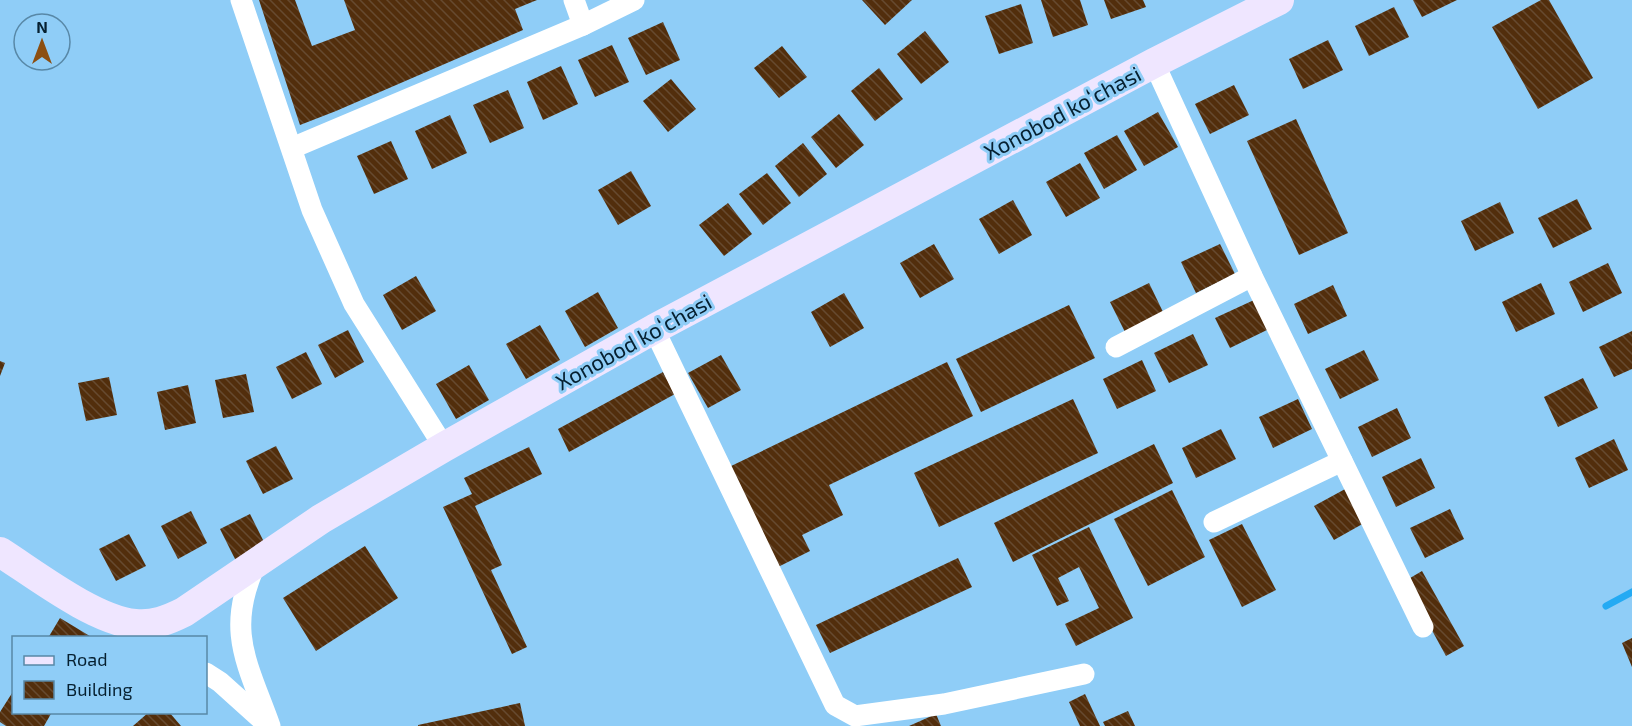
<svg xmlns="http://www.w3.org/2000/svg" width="1632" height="726" font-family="'Exo 2',sans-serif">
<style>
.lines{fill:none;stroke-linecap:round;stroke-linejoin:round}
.stream{stroke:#24aaf3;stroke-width:7}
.building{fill:url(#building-back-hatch)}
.minor{stroke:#fff;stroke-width:21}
.secondary{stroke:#efe6ff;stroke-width:30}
.labels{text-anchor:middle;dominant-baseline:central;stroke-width:6;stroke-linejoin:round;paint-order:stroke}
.street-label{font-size:22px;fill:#062030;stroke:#8fcdf7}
</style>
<defs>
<pattern id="building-back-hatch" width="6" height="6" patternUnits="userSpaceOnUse" patternTransform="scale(1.5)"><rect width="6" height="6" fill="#522e0c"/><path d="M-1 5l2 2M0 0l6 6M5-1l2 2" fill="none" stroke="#664a30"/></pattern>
</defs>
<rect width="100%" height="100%" fill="#8fcdf7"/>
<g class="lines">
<path class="stream" d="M1606,606l26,-14"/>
</g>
<g class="building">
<path d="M259,0h36l17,46 43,-16 -11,-30h193l-22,9 8,21 -187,81 -36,14z"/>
<path d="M862,0h50l-27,25z"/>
<path d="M1041,0h39l8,25 -35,12z"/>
<path d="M1104,0h39l3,7 -35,12z"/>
<path d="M1413,0h44l-35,17z"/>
<path d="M1541,0h8l44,78 -55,31 -46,-82z"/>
<path d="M1021,4l12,39 -34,11 -14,-38z"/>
<path d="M1394,7l15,30 -40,19 -14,-30z"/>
<path d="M663,22l17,38 -34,15 -18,-37z"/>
<path d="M925,31l24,31 -28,22 -24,-30z"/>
<path d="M1328,40l15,30 -40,19 -14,-30z"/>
<path d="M612,45l17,37 -34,15 -17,-37z"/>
<path d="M782,46l25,31 -28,21 -25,-30z"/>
<path d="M561,66l17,38 -35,16 -16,-38z"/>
<path d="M879,68l24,31 -28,22 -24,-30z"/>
<path d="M671,79l25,30 -28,23 -25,-31z"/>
<path d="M1234,85l15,30 -39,19 -15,-30z"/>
<path d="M508,90l16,38 -34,15 -17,-38z"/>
<path d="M1158,112l20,35 -34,19 -20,-35z"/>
<path d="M839,114l25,31 -28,23 -25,-31z"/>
<path d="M450,115l17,38 -35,16 -17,-38z"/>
<path d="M1296,119l52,114 -49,22 -52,-114z"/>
<path d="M1117,135l20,35 -33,19 -20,-36z"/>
<path d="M391,141l17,38 -34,15 -17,-38z"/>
<path d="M803,143l24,31 -28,23 -24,-31z"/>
<path d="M1080,163l20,35 -34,19 -20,-35z"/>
<path d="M631,171l20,35 -33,19 -20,-35z"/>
<path d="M767,173l24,30 -28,22 -24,-31z"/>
<path d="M1577,199l15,30 -39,19 -15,-30z"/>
<path d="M1013,200l19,35 -33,19 -20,-35z"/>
<path d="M1500,202l14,31 -39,18 -14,-30z"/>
<path d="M728,203l24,31 -28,22 -25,-31z"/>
<path d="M934,244l20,35 -34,19 -20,-35z"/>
<path d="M1220,244l15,30 -39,19 -15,-31z"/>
<path d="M1608,263l14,30 -39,19 -14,-30z"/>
<path d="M416,276l20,35 -34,19 -19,-35z"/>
<path d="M1149,283l15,31 -39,18 -15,-30z"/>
<path d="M1541,283l14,31 -39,18 -14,-30z"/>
<path d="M1333,285l14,31 -39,18 -14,-30z"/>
<path d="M598,292l20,36 -33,19 -20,-36z"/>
<path d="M844,293l20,35 -34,19 -19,-35z"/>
<path d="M1254,300l15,29 -39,19 -15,-30z"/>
<path d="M1069,305l26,53 -114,54 -25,-53z"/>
<path d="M540,325l20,35 -34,19 -20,-35z"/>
<path d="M348,330l16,32 -29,16 -17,-33z"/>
<path d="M1632,331v38l-18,8 -15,-30z"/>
<path d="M1193,334l15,31 -39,18 -15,-30z"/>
<path d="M1364,350l15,30 -39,19 -15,-30z"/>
<path d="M306,352l16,32 -30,15 -16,-32z"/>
<path d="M721,355l20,35 -33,18 -20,-35z"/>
<path d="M1142,360l14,31 -39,18 -14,-30z"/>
<path d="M0,361l5,2 -5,13z"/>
<path d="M947,362l26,54 -144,69 14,30 -41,20 8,16 -32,16 -49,-100z"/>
<path d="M469,365l20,35 -33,19 -20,-35z"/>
<path d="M663,372l12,22 -106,58 -11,-23z"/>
<path d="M246,374l8,38 -31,6 -8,-38z"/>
<path d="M109,377l8,38 -31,6 -8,-38z"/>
<path d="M1583,378l15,30 -40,19 -14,-30z"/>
<path d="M188,385l8,38 -31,7 -8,-38z"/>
<path d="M1073,399l25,54 -159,74 -25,-54z"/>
<path d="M1298,399l14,30 -39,19 -14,-31z"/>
<path d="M1397,408l14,30 -39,19 -14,-30z"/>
<path d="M1221,429l15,30 -40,19 -14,-30z"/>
<path d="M1614,439l14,31 -39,18 -14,-30z"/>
<path d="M1154,444l19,39 -160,79 -19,-39z"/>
<path d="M276,446l17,33 -30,15 -17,-33z"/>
<path d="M529,447l13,27 -67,32 27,59 -11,5 36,77 -15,7 -69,-147 29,-13 -8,-16z"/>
<path d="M1421,458l14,30 -39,19 -14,-30z"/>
<path d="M1347,488l19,34 -32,18 -20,-34z"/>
<path d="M1172,490l33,67 -57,29 -34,-67z"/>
<path d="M1450,509l14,30 -39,19 -15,-30z"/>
<path d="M191,511l16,32 -29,16 -17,-33z"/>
<path d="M250,514l16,32 -30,15 -16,-32z"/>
<path d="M1242,524l34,66 -34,17 -33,-67z"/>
<path d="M1089,527l44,91 -57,28 -11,-22 34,-16 -20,-41 -21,11 11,23 -12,5 -25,-51z"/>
<path d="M129,534l17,32 -30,15 -17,-32z"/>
<path d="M365,546l33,52 -82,53 -33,-53z"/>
<path d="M958,558l14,29 -142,66 -14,-28z"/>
<path d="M1422,571l42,75 -18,10 -41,-75z"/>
<path d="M60,618l33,20h-45z"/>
<path d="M1632,638v29l-10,-24z"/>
<path d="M14,690v22h38l-8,14h-38l-6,-4v-10z"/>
<path d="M1085,694l15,32h-20l-11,-24z"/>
<path d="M520,703l5,23h-107v-1z"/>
<path d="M1128,711l7,15h-30l-2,-4z"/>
<path d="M149,712h20l12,14h-48z"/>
<path d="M936,714l5,12h-32z"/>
</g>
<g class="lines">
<g class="minor">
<path d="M241,0l71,210 42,94 90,143"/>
<path d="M574,0l9,25"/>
<path d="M1154,63l98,213 171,351"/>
<path d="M292,148l291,-123 51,-25"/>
<path d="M654,329l181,376 20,11 89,-12 140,-30"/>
<path d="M1116,347l136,-71"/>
<path d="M1214,522l128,-61"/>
<path d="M256,563c-31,67 -9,99 14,163"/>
<path d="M206,673l14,9 49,44"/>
</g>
<path class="secondary" d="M0,552c36,23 94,68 135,72 18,2 33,-4 49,-12l137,-93 123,-72 210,-118 500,-266 125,-63"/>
</g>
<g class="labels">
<g class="street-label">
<text transform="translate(1062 112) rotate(-28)">Xonobod koʻchasi</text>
<text transform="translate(633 341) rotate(-29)">Xonobod koʻchasi</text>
</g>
</g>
<rect x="12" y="636" width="195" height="78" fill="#8fcdf7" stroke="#5888a7" stroke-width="1.5"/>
<rect x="24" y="656" width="30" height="9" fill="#efe6ff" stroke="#5888a7" stroke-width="1.5"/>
<text x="66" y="666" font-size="18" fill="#062030">Road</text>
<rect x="24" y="681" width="30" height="18" fill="url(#building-back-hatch)" stroke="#5888a7" stroke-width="1.5"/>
<text x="66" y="696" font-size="18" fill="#062030">Building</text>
<g transform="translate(42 42)"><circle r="28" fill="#8fcdf7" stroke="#5888a7" stroke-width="1.5"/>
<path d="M0-4.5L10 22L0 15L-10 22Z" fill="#8c4f11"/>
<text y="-9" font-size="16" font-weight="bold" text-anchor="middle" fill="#062030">N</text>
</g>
</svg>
